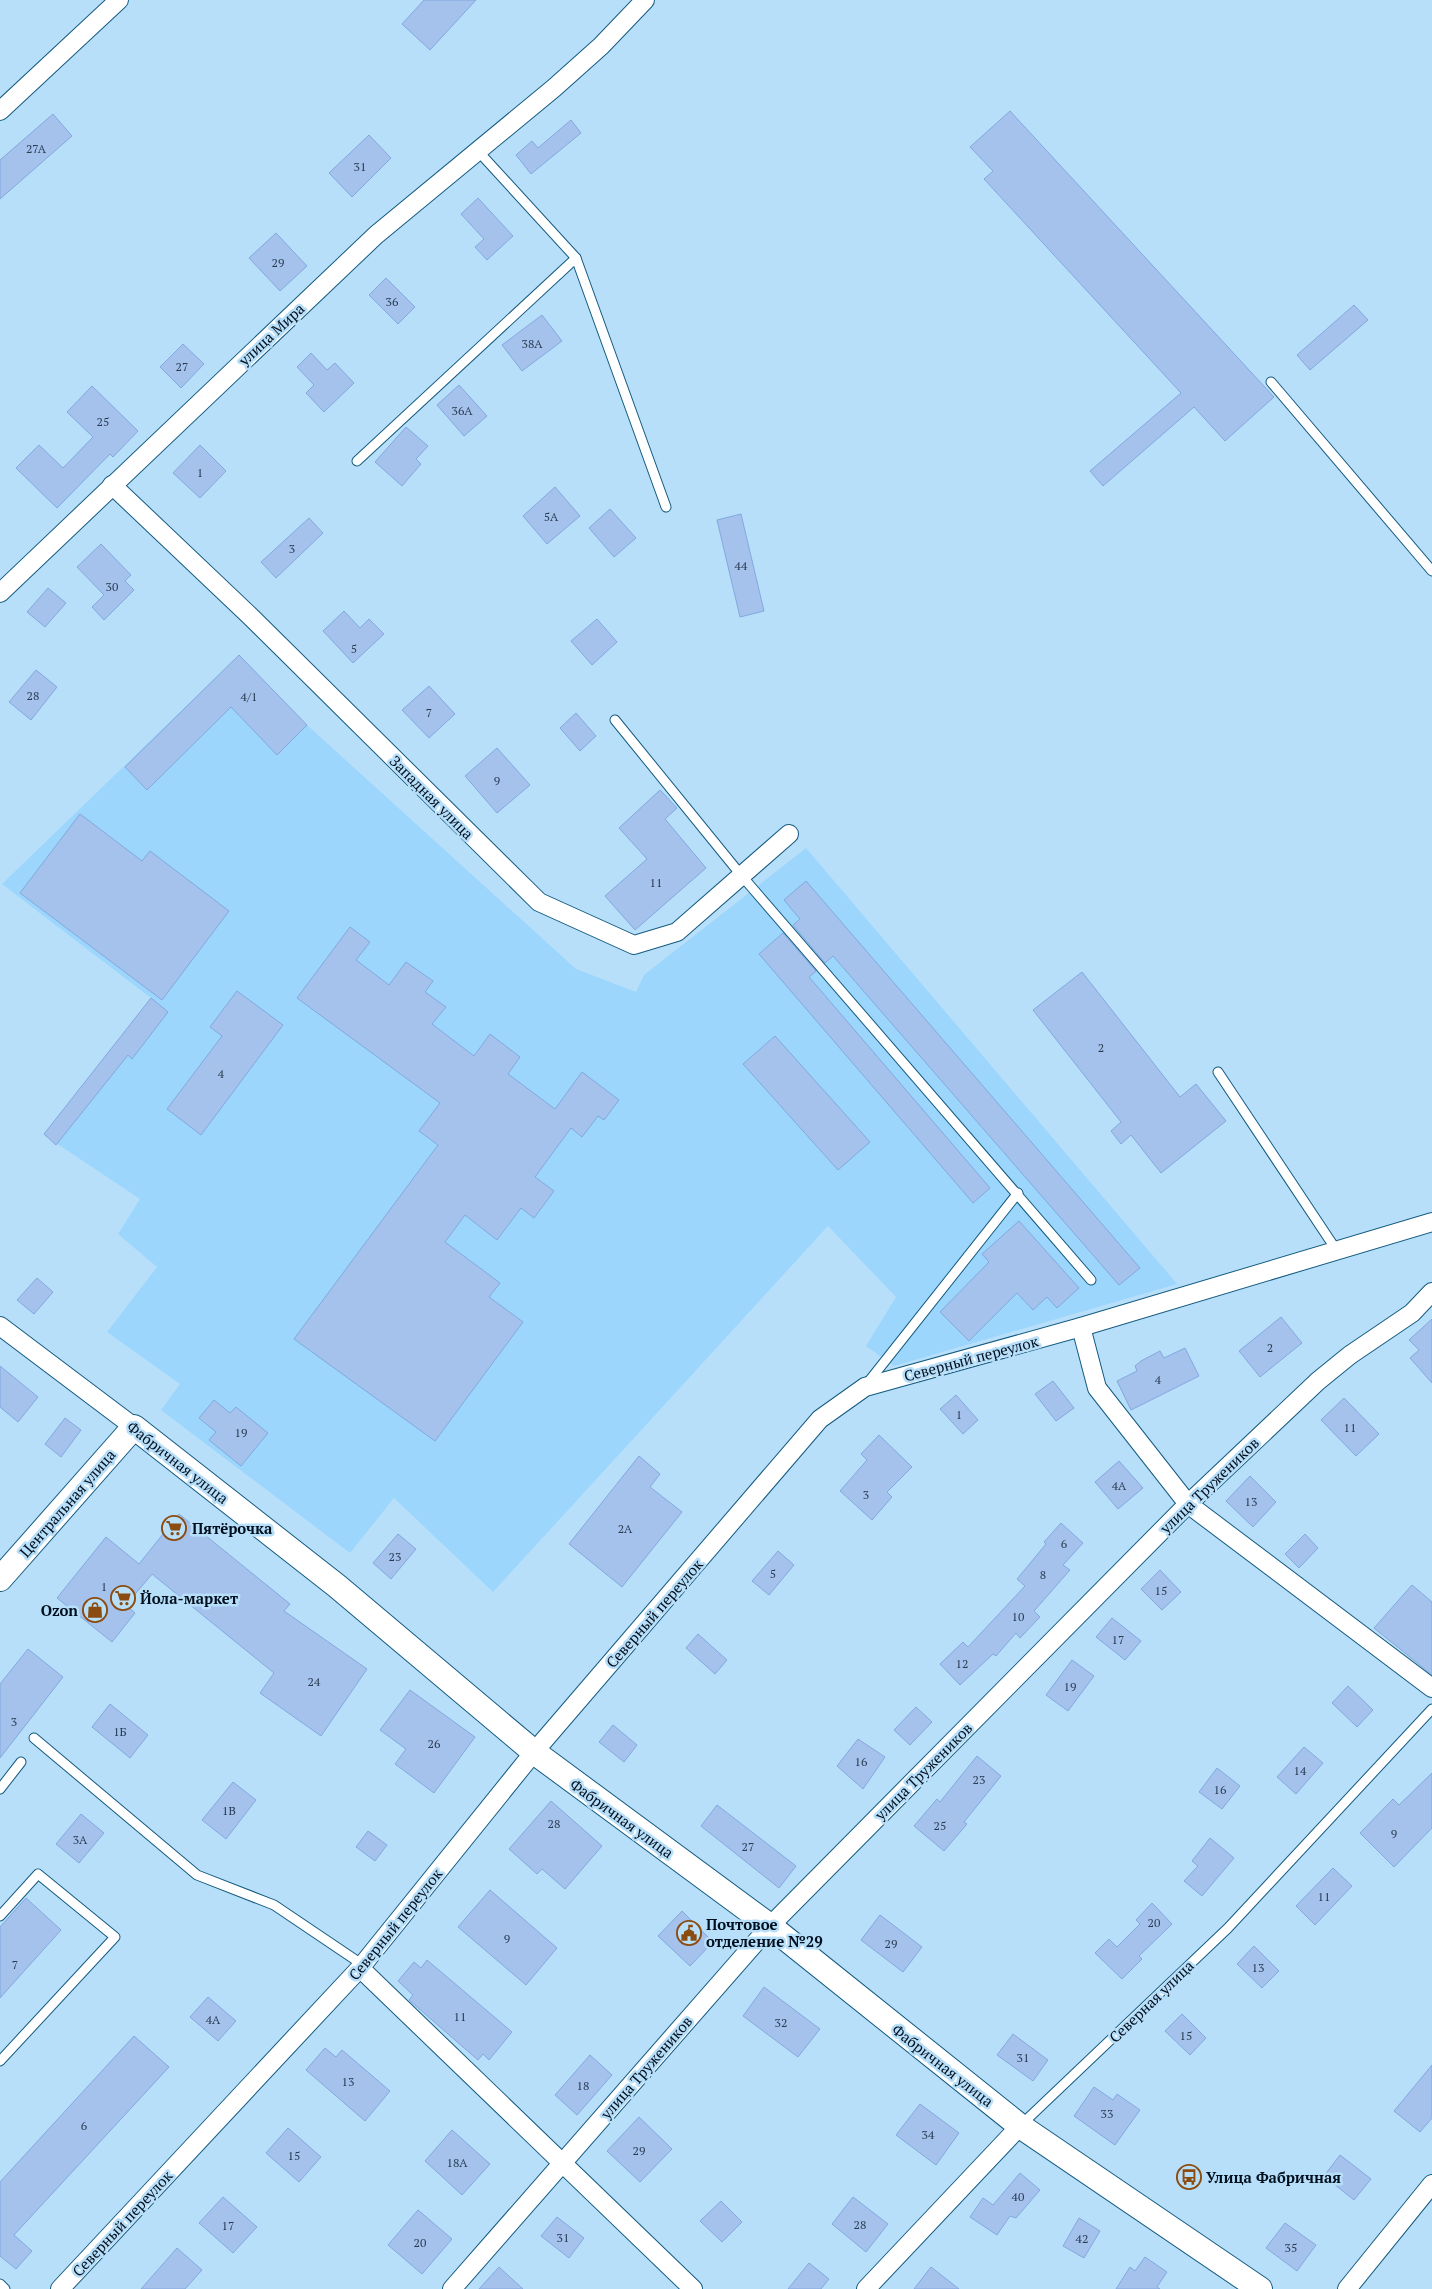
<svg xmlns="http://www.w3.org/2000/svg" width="1432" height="2289" font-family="'PT Serif',serif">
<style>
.built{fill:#9cd6fc}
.building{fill:#a5c2ed;stroke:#82a8df}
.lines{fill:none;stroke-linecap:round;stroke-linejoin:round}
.lane-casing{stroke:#145b80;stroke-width:11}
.street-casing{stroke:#145b80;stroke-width:20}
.secondary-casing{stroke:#145b80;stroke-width:26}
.lane{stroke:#fff;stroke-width:9}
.street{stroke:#fff;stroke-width:18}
.secondary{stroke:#fff;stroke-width:24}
.labels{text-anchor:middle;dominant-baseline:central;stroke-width:5;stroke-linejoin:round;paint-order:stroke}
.number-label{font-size:12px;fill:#293c52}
.street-label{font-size:15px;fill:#000f1e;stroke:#b8dff9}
.poi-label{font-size:15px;font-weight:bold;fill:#000f1e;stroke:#b8dff9;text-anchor:start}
</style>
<rect width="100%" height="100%" fill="#b8dff9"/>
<path class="built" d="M239,655l68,70 269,244 60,23 8,-17 162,-127 371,436 -283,82 -28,-20 30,-49 -68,-71 -335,366 -99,-94 -44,55 -189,-143 19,-26 -73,-52 50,-65 -39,-33 22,-35 -96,-64 107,-137 -149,-114z"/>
<g class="building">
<path d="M424,0h52l-46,50 -28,-26z"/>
<path d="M1010,111l264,286 -49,44 -31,-34 -91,79 -13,-15 91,-78 -197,-214 9,-8 -23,-24z"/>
<path d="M53,114l19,22 -72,63v-39z"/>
<path d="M571,120l10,13 -50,41 -15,-19 16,-14 6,7z"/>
<path d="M369,135l22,23 -39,39 -23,-24z"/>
<path d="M478,198l35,38 -26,24 -12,-13 9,-8 -23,-25z"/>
<path d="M276,233l31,33 -27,25 -31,-33z"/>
<path d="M386,278l29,29 -17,17 -29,-29z"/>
<path d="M1354,305l14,15 -58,50 -13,-15z"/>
<path d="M542,315l20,26 -40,30 -20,-26z"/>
<path d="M183,344l21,20 -23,24 -21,-21z"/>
<path d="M311,353l16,17 8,-7 19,20 -30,29 -18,-19 8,-8 -17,-18z"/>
<path d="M459,385l28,31 -23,20 -27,-31z"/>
<path d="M92,386l46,45 -25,26 -3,-3 -53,54 -41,-40 23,-23 24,23 30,-31 -26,-25z"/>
<path d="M406,427l22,19 -12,13 5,5 -19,22 -27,-24z"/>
<path d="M200,445l26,26 -26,27 -27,-25z"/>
<path d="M555,487l25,29 -33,28 -24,-28z"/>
<path d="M610,509l26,29 -22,19 -25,-29z"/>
<path d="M741,514l23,97 -24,6 -23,-97z"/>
<path d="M309,518l14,15 -47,45 -15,-16z"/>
<path d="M101,544l30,31 -6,6 9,9 -30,30 -12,-13 12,-12 -27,-28z"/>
<path d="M48,588l18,15 -21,24 -18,-15z"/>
<path d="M344,611l16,17 9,-9 15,15 -31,29 -30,-32z"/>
<path d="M597,619l20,23 -25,23 -21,-24z"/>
<path d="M239,655l68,70 -30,30 -46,-48 -84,83 -22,-23z"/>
<path d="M36,670l21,17 -26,33 -22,-18z"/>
<path d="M429,686l26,28 -26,24 -27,-28z"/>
<path d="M576,713l20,23 -16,15 -20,-23z"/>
<path d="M497,748l33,37 -33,28 -32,-37z"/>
<path d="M660,790l17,18 -12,11 41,49 -71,62 -30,-34 42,-37 -28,-31z"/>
<path d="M80,814l62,47 8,-10 79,60 -67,89 -142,-107z"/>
<path d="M806,881l334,387 -21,17 -286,-329 -8,7 -32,-38 7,-6 -16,-19z"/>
<path d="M350,927l20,15 -14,18 33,25 17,-23 27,19 -8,11 21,15 -14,17 42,32 16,-22 30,23 -12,17 47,35 27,-37 37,28 -15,20 -6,-4 -16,21 -11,-9 -36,49 19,14 -20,27 -13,-10 -24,32 -32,-25 -20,27 55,41 -11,14 34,25 -88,119 -141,-102 144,-194 -19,-14 21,-28 -143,-105z"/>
<path d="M783,933l33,38 -7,6 181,211 -17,15 -214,-249z"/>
<path d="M1082,972l98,125 16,-13 30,37 -65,52 -30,-38 -10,9 -10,-13 10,-9 -88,-112z"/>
<path d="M237,991l46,34 -82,110 -34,-26 55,-73 -12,-9z"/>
<path d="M151,998l17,14 -36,47 -4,-4 -72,90 -12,-11z"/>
<path d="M775,1036l95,106 -32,28 -95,-106z"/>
<path d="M1019,1221l60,67 -22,20 -10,-11 -14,13 -16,-17 -48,48 -29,-29 49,-50 -7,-8z"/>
<path d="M37,1278l16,14 -19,22 -17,-14z"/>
<path d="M1281,1317l21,26 -42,34 -21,-26z"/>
<path d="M1432,1319v64l-22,-25 9,-8 -10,-10z"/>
<path d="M1185,1348l14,28 -68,34 -14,-29 20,-10 -2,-5 6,-5 19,-10 4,7z"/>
<path d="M0,1366l38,31 -20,25 -18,-15z"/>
<path d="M1053,1381l21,27 -18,13 -21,-27z"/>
<path d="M956,1395l22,25 -15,14 -23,-25z"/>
<path d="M1344,1398l35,36 -23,22 -35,-36z"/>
<path d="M214,1400l16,13 6,-6 32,26 -27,33 -32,-26 7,-8 -17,-14z"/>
<path d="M65,1418l16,12 -20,27 -16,-13z"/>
<path d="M879,1435l33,32 -25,25 5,5 -20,23 -32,-29 27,-31 -6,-6z"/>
<path d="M639,1456l21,18 -10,13 32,25 -60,75 -53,-43z"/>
<path d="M1119,1461l24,27 -25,21 -23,-27z"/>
<path d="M1250,1476l26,26 -23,25 -27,-26z"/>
<path d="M179,1514l111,90 -6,7 83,58 -46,67 -61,-43 14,-20 -122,-99 -26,31 9,8 -23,29 -55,-44 49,-61 33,27z"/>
<path d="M1061,1523l22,20 -20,22 7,5 -36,41 6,6 -20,21 -4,-5 -20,23 -3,-2 -33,31 -20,-21 23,-22 5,5 57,-61 -8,-7 29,-35 -2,-2z"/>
<path d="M398,1534l18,15 -25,30 -18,-16z"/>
<path d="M1305,1534l13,14 -19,20 -14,-14z"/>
<path d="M778,1551l16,14 -25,30 -17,-14z"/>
<path d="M1160,1570l21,22 -19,18 -21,-21z"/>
<path d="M1412,1585l20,17v73l-58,-47z"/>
<path d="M1112,1618l29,23 -16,19 -29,-23z"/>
<path d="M698,1634l29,26 -12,14 -29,-26z"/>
<path d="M28,1649l35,28 -63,81v-74z"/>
<path d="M1072,1660l22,16 -26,35 -22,-16z"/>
<path d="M1348,1686l25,24 -16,17 -25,-24z"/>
<path d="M410,1690l65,47 -41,56 -39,-29 11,-15 -26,-19z"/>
<path d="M110,1704l38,31 -18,23 -38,-31z"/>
<path d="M916,1707l16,15 -22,23 -16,-15z"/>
<path d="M613,1725l24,20 -13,17 -25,-20z"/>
<path d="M858,1739l27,18 -22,32 -26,-23z"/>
<path d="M1304,1747l19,16 -27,31 -19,-17z"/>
<path d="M977,1756l24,20 -37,46 3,2 -23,27 -30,-25 23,-27 3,3z"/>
<path d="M1217,1768l23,18 -18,23 -23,-17z"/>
<path d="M1432,1773v55l-38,39 -34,-34 33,-34 6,6z"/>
<path d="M233,1782l23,18 -30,39 -24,-19z"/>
<path d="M551,1801l51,45 -37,43 -23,-20 -5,5 -28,-25z"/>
<path d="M717,1805l79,61 -17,22 -78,-62z"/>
<path d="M81,1814l23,19 -25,30 -23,-19z"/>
<path d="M368,1831l19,14 -12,16 -19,-14z"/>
<path d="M1210,1838l24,20 -32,38 -18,-15 14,-15 -6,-5z"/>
<path d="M1333,1868l19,18 -37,39 -19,-19z"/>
<path d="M490,1890l67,58 -31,37 -68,-58z"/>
<path d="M26,1898l35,32 -61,68v-71z"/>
<path d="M1152,1903l20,21 -33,32 3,3 -20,20 -27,-26 14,-14 8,8 23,-23 -4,-4z"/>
<path d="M682,1911l31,31 -23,24 -32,-30z"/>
<path d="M880,1915l42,32 -19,25 -42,-32z"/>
<path d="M1254,1946l25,25 -17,17 -25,-24z"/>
<path d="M427,1960l85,72 -23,28 -6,-6 -5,6 -69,-60 4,-5 -15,-14 16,-19 7,6z"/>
<path d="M764,1987l56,42 -22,28 -55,-41z"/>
<path d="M208,1997l28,24 -18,20 -28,-24z"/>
<path d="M1182,2014l24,24 -16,17 -25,-24z"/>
<path d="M1013,2034l35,26 -15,21 -36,-26z"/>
<path d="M134,2036l35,31 -155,168 18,16 -16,18 -16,-13v-74z"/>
<path d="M325,2048l11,9 6,-7 48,41 -25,30 -59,-51z"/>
<path d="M590,2055l22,20 -35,40 -22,-20z"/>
<path d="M1432,2065v53l-12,14 -26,-21z"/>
<path d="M1094,2087l19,13 4,-6 23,16 -25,35 -41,-29z"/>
<path d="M920,2104l39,29 -23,32 -40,-30z"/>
<path d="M639,2117l33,32 -32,33 -33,-31z"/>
<path d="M288,2128l33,29 -22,25 -33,-29z"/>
<path d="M452,2130l38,34 -28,31 -37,-34z"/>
<path d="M1340,2155l31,24 -17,21 -30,-24z"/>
<path d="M1020,2173l20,17 -24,28 -6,-2 -13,19 -27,-18 13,-19 10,7z"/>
<path d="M223,2197l34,30 -24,26 -34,-30z"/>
<path d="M853,2197l35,27 -22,28 -34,-28z"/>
<path d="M721,2201l21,21 -20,20 -22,-21z"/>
<path d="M418,2210l34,29 -30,35 -34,-29z"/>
<path d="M557,2217l27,21 -15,20 -28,-22z"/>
<path d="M1079,2218l21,13 -16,27 -21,-12z"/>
<path d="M1285,2223l31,22 -19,26 -31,-23z"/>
<path d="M177,2248l25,22 -17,19h-44z"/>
<path d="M1145,2257l22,15 -10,15 3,2h-44l14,-22 5,4z"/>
<path d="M809,2263l20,16 -8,10h-33z"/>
<path d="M499,2267l24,22h-44z"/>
<path d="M931,2267l28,22h-45z"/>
</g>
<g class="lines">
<defs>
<g id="lane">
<path d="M478,151l98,107 90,249"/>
<path d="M1271,382l161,189"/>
<path d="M357,461l219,-203"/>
<path d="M615,720l126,155 350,405"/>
<path d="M1218,1072l119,179"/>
<path d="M866,1385l152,-192"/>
<path d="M34,1738l163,137 77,30 89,60"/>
<path d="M0,1789l21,-27"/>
<path d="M0,1916l38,-42 77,63 -115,124"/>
<path d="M1021,2125l207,-197 204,-219"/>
<path d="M0,2284l5,5"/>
</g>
<g id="street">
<path d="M0,111l119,-111"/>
<path d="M112,485l138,131 289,286 95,43 43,-13 112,-98"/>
<path d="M0,593l376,-358 178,-147 47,-42 44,-46"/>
<path d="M0,1326l134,101"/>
<path d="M1081,1327l16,61 91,116 244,184"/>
<path d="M360,1968l333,321"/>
<path d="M60,2289l300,-321 174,-216 286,-333 45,-32 216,-60 351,-105"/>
<path d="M452,2289l318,-363 418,-422 130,-123 32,-26 62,-42 20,-21"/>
<path d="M866,2289l154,-163"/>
<path d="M1347,2289l85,-105"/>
</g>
<path id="secondary" d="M0,1579l134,-152 203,159 197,166 236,174 250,200 240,163"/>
</defs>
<use href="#lane" class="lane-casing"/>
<use href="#street" class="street-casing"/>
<use href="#secondary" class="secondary-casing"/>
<use href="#lane" class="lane"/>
<use href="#street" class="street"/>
<use href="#secondary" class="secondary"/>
</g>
<defs>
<symbol id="supermarket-ring" viewBox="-11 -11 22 22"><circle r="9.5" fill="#b8dff9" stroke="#8a4c10" stroke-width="1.5"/><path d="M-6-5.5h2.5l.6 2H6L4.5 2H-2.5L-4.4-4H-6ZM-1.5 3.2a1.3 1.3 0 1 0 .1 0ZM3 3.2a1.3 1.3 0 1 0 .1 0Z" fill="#8a4c10"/></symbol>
<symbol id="shop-ring" viewBox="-11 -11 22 22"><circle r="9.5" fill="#b8dff9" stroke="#8a4c10" stroke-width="1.5"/><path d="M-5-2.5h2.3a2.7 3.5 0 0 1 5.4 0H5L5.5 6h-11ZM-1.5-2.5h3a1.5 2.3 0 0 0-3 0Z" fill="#8a4c10"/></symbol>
<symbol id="civic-ring" viewBox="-11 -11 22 22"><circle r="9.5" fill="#b8dff9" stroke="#8a4c10" stroke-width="1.5"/><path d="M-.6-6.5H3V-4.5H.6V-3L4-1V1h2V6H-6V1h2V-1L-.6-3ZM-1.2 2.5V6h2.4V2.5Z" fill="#8a4c10"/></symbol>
<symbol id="bus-ring" viewBox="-11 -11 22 22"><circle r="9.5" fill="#b8dff9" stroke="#8a4c10" stroke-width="1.5"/><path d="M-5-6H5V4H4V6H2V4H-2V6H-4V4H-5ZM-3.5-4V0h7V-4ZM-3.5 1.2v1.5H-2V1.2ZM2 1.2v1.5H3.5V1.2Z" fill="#8a4c10"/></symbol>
</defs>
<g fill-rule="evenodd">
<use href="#supermarket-ring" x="160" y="1514" width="28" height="28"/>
<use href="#supermarket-ring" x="109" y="1584" width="28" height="28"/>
<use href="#shop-ring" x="81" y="1596" width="28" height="28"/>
<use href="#civic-ring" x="675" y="1919" width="28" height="28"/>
<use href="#bus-ring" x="1175" y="2163" width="28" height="28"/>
</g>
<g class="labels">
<g class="number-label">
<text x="36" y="148">27А</text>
<text x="360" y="166">31</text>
<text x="278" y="262">29</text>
<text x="392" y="301">36</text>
<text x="532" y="343">38А</text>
<text x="182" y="366">27</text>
<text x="462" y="410">36А</text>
<text x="103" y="421">25</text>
<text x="200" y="472">1</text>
<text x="551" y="516">5А</text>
<text x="292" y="548">3</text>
<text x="741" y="565">44</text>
<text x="112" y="586">30</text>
<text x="354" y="648">5</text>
<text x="33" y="695">28</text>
<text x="249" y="696">4/1</text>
<text x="429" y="712">7</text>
<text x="497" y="780">9</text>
<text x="656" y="882">11</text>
<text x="1101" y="1047">2</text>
<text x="221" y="1073">4</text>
<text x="1270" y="1347">2</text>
<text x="1158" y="1379">4</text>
<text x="959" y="1414">1</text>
<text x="1350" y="1427">11</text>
<text x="241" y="1432">19</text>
<text x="1119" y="1485">4А</text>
<text x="866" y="1494">3</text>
<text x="1251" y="1501">13</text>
<text x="625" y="1528">2А</text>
<text x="1064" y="1543">6</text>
<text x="395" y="1556">23</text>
<text x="773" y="1573">5</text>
<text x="1043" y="1574">8</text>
<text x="104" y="1586">1</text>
<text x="1161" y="1590">15</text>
<text x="1018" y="1616">10</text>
<text x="1118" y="1639">17</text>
<text x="962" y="1663">12</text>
<text x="314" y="1681">24</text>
<text x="1070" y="1686">19</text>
<text x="14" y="1721">3</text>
<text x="120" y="1731">1Б</text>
<text x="434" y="1743">26</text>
<text x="861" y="1761">16</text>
<text x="1300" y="1770">14</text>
<text x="979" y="1779">23</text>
<text x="1220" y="1789">16</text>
<text x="229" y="1810">1В</text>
<text x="554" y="1823">28</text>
<text x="940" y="1825">25</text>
<text x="1394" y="1833">9</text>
<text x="80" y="1839">3А</text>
<text x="748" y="1846">27</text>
<text x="1324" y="1896">11</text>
<text x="1154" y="1922">20</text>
<text x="507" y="1938">9</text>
<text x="891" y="1943">29</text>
<text x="15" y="1964">7</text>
<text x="1258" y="1967">13</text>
<text x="460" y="2016">11</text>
<text x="213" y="2019">4А</text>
<text x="781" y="2022">32</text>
<text x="1186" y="2035">15</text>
<text x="1023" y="2057">31</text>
<text x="348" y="2081">13</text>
<text x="583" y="2085">18</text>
<text x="1107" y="2113">33</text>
<text x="84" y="2125">6</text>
<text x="928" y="2134">34</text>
<text x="639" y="2150">29</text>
<text x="294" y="2155">15</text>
<text x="457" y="2162">18А</text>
<text x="1018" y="2196">40</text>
<text x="860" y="2224">28</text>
<text x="228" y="2225">17</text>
<text x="563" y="2237">31</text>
<text x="1082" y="2238">42</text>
<text x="420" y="2242">20</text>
<text x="1291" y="2247">35</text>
</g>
<g class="street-label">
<text transform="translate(271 334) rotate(-43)">улица Мира</text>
<text transform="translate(432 797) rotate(45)">Западная улица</text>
<text transform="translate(971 1358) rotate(-15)">Северный переулок</text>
<text transform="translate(178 1462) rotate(38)">Фабричная улица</text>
<text transform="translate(1209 1485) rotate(-44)">улица Тружеников</text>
<text transform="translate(67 1503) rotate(-49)">Центральная улица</text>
<text transform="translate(654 1613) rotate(-49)">Северный переулок</text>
<text transform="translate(923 1771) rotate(-45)">улица Тружеников</text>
<text transform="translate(622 1818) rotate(36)">Фабричная улица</text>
<text transform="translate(395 1924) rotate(-51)">Северный переулок</text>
<text transform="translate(1151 2001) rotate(-44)">Северная улица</text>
<text transform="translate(943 2065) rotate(38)">Фабричная улица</text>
<text transform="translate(646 2067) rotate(-49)">улица Тружеников</text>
<text transform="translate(122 2223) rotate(-47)">Северный переулок</text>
</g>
<g class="poi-label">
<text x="192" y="1528">Пятёрочка</text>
<text x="140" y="1598">Йола-маркет</text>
<text x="78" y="1610" text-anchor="end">Ozon</text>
<text x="706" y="1924">Почтовое<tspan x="706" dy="17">отделение №29</tspan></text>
<text x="1206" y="2177">Улица Фабричная</text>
</g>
</g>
</svg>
